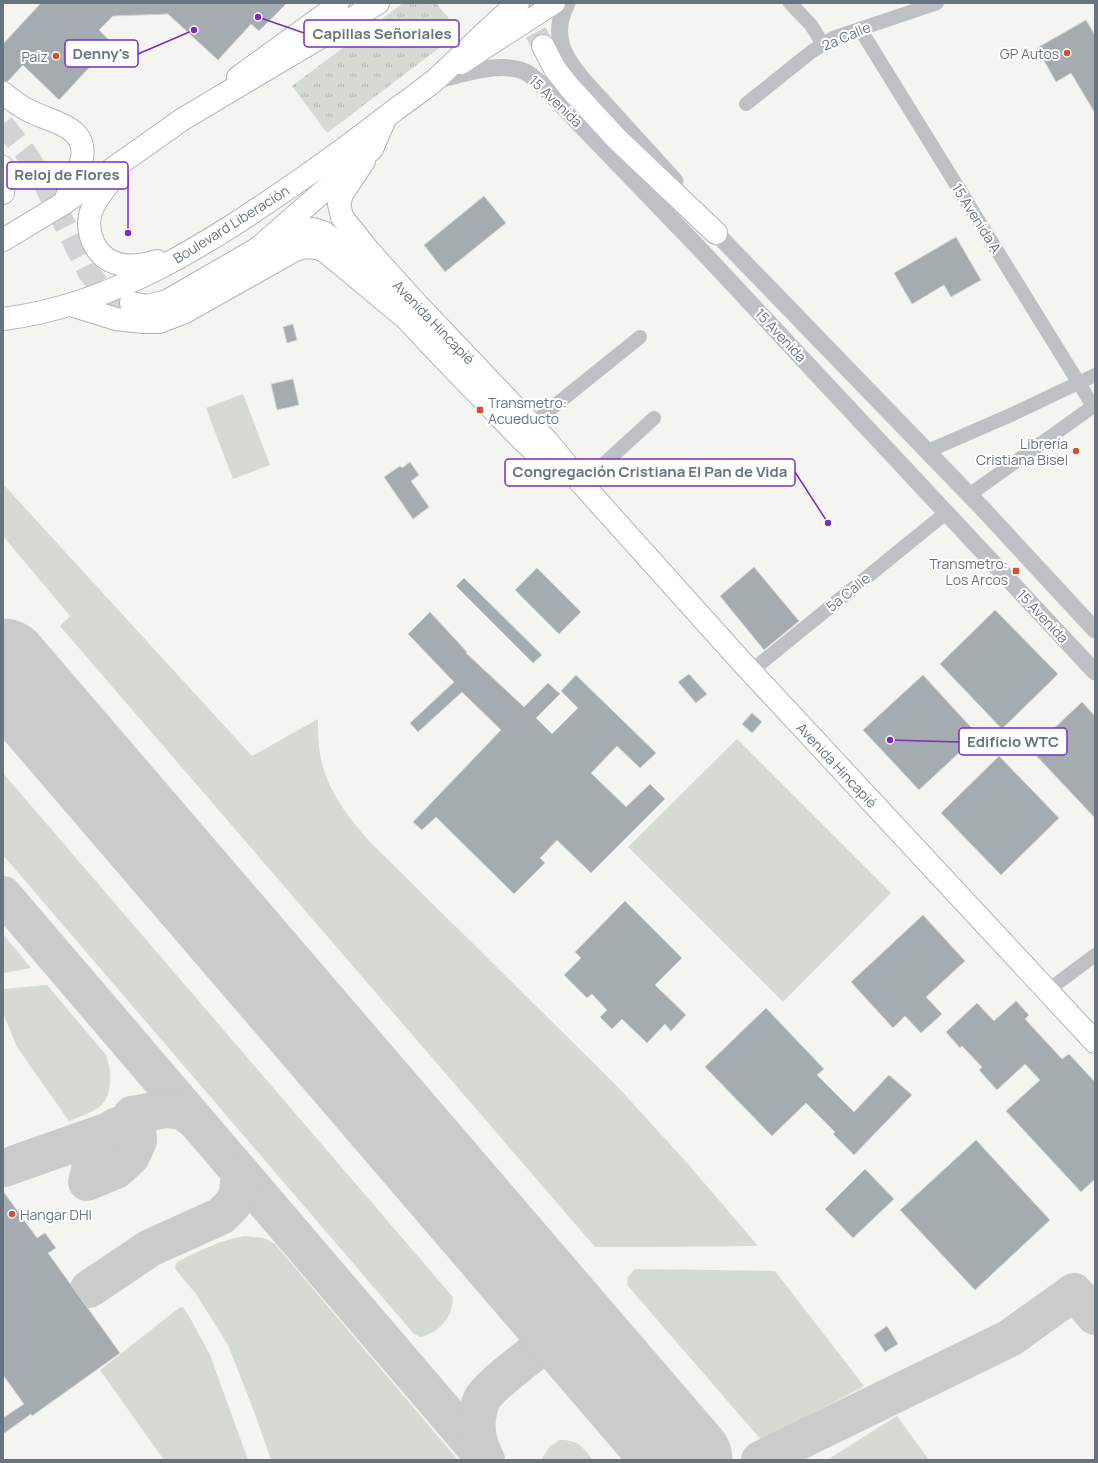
<svg xmlns="http://www.w3.org/2000/svg" width="1098" height="1463" font-family="Manrope,sans-serif">
<style>
.grass{fill:#d5dad2}
.park{fill:url(#park-tufts)}
.lines{fill:none;stroke-linecap:round;stroke-linejoin:round}
.taxiway{stroke:#cacccc;stroke-width:38}
.runway{stroke:#cacccc;stroke-width:95}
.building{fill:#a4acb0;stroke:#d5d5d3}
.primary-tunnel{stroke:#d0d4d4;stroke-width:22;stroke-dasharray:22 11;stroke-linecap:butt}
.secondary-casing{stroke:#b0b5b8;stroke-width:22}
.primary-casing{stroke:#b1b5b8;stroke-width:24}
.trunk-casing{stroke:#b0b4b6;stroke-width:24}
.minor{stroke:#bdc1c4;stroke-width:14}
.tertiary{stroke:#bdc1c4;stroke-width:17}
.secondary{stroke:#fff;stroke-width:20}
.primary{stroke:#fff;stroke-width:22}
.trunk{stroke:#fff;stroke-width:22}
.poi-dot{fill:#d5502f;stroke:#fff;stroke-width:1.5}
.labels{text-anchor:middle;dominant-baseline:central;stroke-width:4;stroke-linejoin:round;paint-order:stroke}
.street-label{font-size:14px;fill:#65747f;stroke:#fff}
.poi-label{font-size:14px;fill:#65747f;stroke:#fff;text-anchor:end}
.leader{fill:none;stroke:#7b2cbf;stroke-width:1.5}
.callout-dot{fill:#7b2cbf;stroke:#fff;stroke-width:1.5}
.callout{fill:#fff;stroke:#7b2cbf;stroke-width:1.5}
.callout-label{font-size:15px;text-anchor:middle;font-weight:bold;fill:#65747f}
</style>
<defs>
<pattern id="park-tufts" width="24" height="20" patternUnits="userSpaceOnUse"><rect width="24" height="20" fill="#d5dad2"/><path d="M3 7l-1-3M5 7V3M7 7l1-3M15 17l-1-3M17 17v-4M19 17l1-3" fill="none" stroke="#b0b5b0"/></pattern>
</defs>
<rect width="100%" height="100%" fill="#f4f4f0"/>
<g class="grass">
<path d="M243,394l27,71 -37,14 -27,-71z"/>
<path d="M3,484l249,272 66,-37c0,9 0,18 1,27 4,40 26,67 51,96l246,243 72,79 70,82 -127,1h-36l-535,-621 10,-10 -67,-80z"/>
<path d="M737,739l154,154 -108,109 -155,-155z"/>
<path d="M3,773l449,523c4,19 -15,38 -32,41l-7,-4 -410,-478z"/>
<path d="M3,934l28,34 -28,5z"/>
<path d="M47,985l59,70c6,15 8,41 -8,53 -8,5 -19,9 -29,13l-52,-74 -14,-34v-24z"/>
<path d="M245,1236l19,2 11,6 183,216h-187l-16,-46 -27,-69 -32,-51 -20,-24 -1,-3 2,-5c22,-11 43,-22 68,-26z"/>
<path d="M635,1269l140,2 89,115 -102,55 -134,-155 -1,-8z"/>
<path d="M183,1307l6,9 21,39 38,105h-84l-64,-90 79,-62z"/>
<path d="M897,1416l32,44h-102z"/>
<path d="M560,1440c19,0 21,6 33,20h-52l9,-14z"/>
</g>
<path class="park" d="M403,3h33l24,29 -133,101 -35,-47z"/>
<g class="lines">
<g class="taxiway">
<path d="M3,895l483,565"/>
<path d="M109,1131l-13,15 -9,36 29,-12 15,-14 7,-15 -1,-12 -5,-14 34,-6 16,2 12,8"/>
<path d="M4,1168l105,-37 8,-5"/>
<path d="M89,1289l61,-41 71,-32 11,-11 6,-11 2,-22"/>
<path d="M532,1354c12,-14 21,-27 23,-46"/>
<path d="M485,1459c-2,-7 -6,-14 -7,-21 -3,-11 -1,-28 4,-39 4,-10 57,-52 69,-57 10,-4 19,-3 30,-3"/>
<path d="M760,1460l250,-122 64,-46 21,24"/>
</g>
<path class="runway" d="M3,666l682,794"/>
</g>
<g class="building">
<path d="M41,3h246l-28,28 -8,-7 -33,36 -50,-46 -55,2 -14,14 13,13 -53,57 -36,-35 -16,17 -4,-1v-37z"/>
<path d="M1086,20l9,15v78l-24,-40 -15,9 -19,-34z"/>
<path d="M484,196l22,27 -61,49 -21,-27z"/>
<path d="M956,237l25,43 -30,17 -7,-12 -32,19 -18,-31z"/>
<path d="M293,324l4,16 -10,3 -4,-16z"/>
<path d="M293,379l6,26 -22,5 -6,-26z"/>
<path d="M410,462l9,13 -8,6 18,26 -16,12 -29,-42 16,-11 2,2z"/>
<path d="M754,567l45,54 -35,29 -44,-54z"/>
<path d="M537,568l44,44 -22,22 -44,-44z"/>
<path d="M464,578l78,77 -9,8 -77,-77z"/>
<path d="M995,610l63,64 -56,55 -62,-65z"/>
<path d="M430,612l37,40 -1,1 58,54 24,-24 12,11 -24,24 16,16 26,-26 -17,-17 15,-16 80,78 -16,15 -23,-22 -26,27 35,34 24,-23 15,15 -74,74 -34,-33 -17,18 5,5 -31,31 -78,-77 -14,13 -9,-8 88,-92 -39,-38 -44,40 -8,-9 44,-41 -46,-48z"/>
<path d="M689,674l18,20 -11,9 -18,-21z"/>
<path d="M923,675l55,60 -59,55 -56,-60z"/>
<path d="M1082,702l13,14v102l-64,-68z"/>
<path d="M752,713l10,9 -10,11 -10,-9z"/>
<path d="M999,756l60,62 -58,57 -60,-62z"/>
<path d="M625,901l57,57 -27,27 31,30 -15,16 -6,-7 -18,19 -25,-24 -10,10 -12,-12 7,-7 -15,-16 -5,4 -23,-23 17,-17 -6,-6z"/>
<path d="M923,915l42,46 -39,36 16,17 -21,19 -16,-17 -12,12 -42,-46z"/>
<path d="M1016,1001l13,14 -4,4 37,40 7,-5 26,28v97l-14,13 -75,-81 34,-31 -15,-16 -28,26 -18,-20 3,-3 -20,-21 -2,2 -14,-16 31,-29 17,18z"/>
<path d="M766,1008l58,61 -7,6 37,37 35,-37 23,20 -58,60 -21,-21 2,-2 -29,-29 -34,33 -67,-69z"/>
<path d="M976,1140l74,80 -75,70 -75,-80z"/>
<path d="M865,1169l29,30 -41,39 -28,-29z"/>
<path d="M3,1191l34,47 8,-5 11,15 -8,5 72,100 -88,63 -1,-2 -28,20v-16l21,-14 -21,-29z"/>
<path d="M887,1326l11,18 -13,8 -11,-17z"/>
</g>
<g class="lines">
<g class="primary-tunnel">
<path d="M519,4l6,8 18,34"/>
<path d="M3,124l25,32 19,33 42,84 11,13 7,5 24,12"/>
</g>
<defs>
<g id="secondary">
<path d="M461,64l94,-61"/>
<path d="M237,77l102,-74"/>
</g>
<g id="primary">
<path d="M543,46l12,23 15,19 47,51 99,94"/>
<path d="M3,93c10,8 19,15 31,20 21,10 53,14 48,45 -3,16 -12,31 -18,45"/>
<path d="M364,161l-22,33 -3,10 3,13 27,34 47,52 132,139 34,42 158,176 355,382"/>
<path d="M3,167l1,9 -1,17"/>
<path d="M131,303l17,3 19,-5 90,-52 30,-15 9,-3 17,-2 10,3 10,7c50,55 100,110 152,162 25,26 48,53 78,72"/>
</g>
<g id="trunk">
<path d="M117,173c-9,12 -21,24 -26,39 -3,9 -2,20 2,30 12,26 39,27 64,19"/>
<path d="M3,240l61,-37 119,-84 195,-116"/>
<path d="M257,249l115,-100 13,-30"/>
<path d="M71,305l45,14 28,3h15l26,-10 110,-62c11,-4 21,-4 31,2l77,64"/>
<path d="M3,319c113,-14 209,-78 300,-141 32,-22 62,-45 92,-68 13,-10 27,-19 40,-30 28,-25 54,-53 83,-77"/>
</g>
</defs>
<use href="#secondary" class="secondary-casing"/>
<use href="#primary" class="primary-casing"/>
<use href="#trunk" class="trunk-casing"/>
<g class="minor">
<path d="M790,3l21,22 12,19"/>
<path d="M860,29l233,377"/>
<path d="M746,104l65,-52 22,-14 104,-35"/>
<path d="M532,424l108,-87"/>
<path d="M928,451l85,-37 82,-39"/>
<path d="M582,484l72,-66"/>
<path d="M969,495l126,-90"/>
<path d="M750,672l197,-160"/>
<path d="M1047,991l48,-36"/>
</g>
<g class="tertiary">
<path d="M567,3c-17,33 -3,55 19,80l89,98"/>
<path d="M434,81c25,-6 68,-21 91,-9 5,2 10,7 15,11l158,164 397,425"/>
<path d="M709,223l7,10 267,276 112,121"/>
</g>
<use href="#secondary" class="secondary"/>
<use href="#primary" class="primary"/>
<use href="#trunk" class="trunk"/>
</g>
<g class="poi-dot">
<circle cx="1067" cy="53" r="4"/>
<circle cx="56" cy="56" r="4"/>
<rect x="476" y="406" width="8" height="8" rx="2"/>
<circle cx="1076" cy="451" r="4"/>
<rect x="1012" y="567" width="8" height="8" rx="2"/>
<circle cx="12" cy="1214" r="4"/>
</g>
<g class="labels">
<g class="street-label">
<text transform="translate(846 36) rotate(-23)">2a Calle</text>
<text transform="translate(556 101) rotate(44)">15 Avenida</text>
<text transform="translate(977 218) rotate(58)">15 Avenida A</text>
<text transform="translate(231 224) rotate(-32)">Boulevard Liberación</text>
<text transform="translate(434 322) rotate(46)">Avenida Hincapié</text>
<text transform="translate(781 335) rotate(47)">15 Avenida</text>
<text transform="translate(848 592) rotate(-39)">5a Calle</text>
<text transform="translate(1043 616) rotate(47)">15 Avenida</text>
<text transform="translate(837 765) rotate(47)">Avenida Hincapié</text>
</g>
<g class="poi-label">
<text x="1059" y="53">GP Autos</text>
<text x="48" y="56">Paiz</text>
<text x="488" y="402" text-anchor="start">Transmetro:<tspan x="488" dy="16">Acueducto</tspan></text>
<text x="1068" y="443">Librería<tspan x="1068" dy="16">Cristiana Bisel</tspan></text>
<text x="1008" y="563">Transmetro:<tspan x="1008" dy="16">Los Arcos</tspan></text>
<text x="20" y="1214" text-anchor="start">Hangar DHl</text>
</g>
</g>
<path class="leader" d="M258 17L304 33M194 30L138 54M128 233L128 175M828 523L795 472M890 740L959 742"/>
<g class="callout-dot">
<circle cx="258" cy="17" r="4"/>
<circle cx="194" cy="30" r="4"/>
<circle cx="128" cy="233" r="4"/>
<circle cx="828" cy="523" r="4"/>
<circle cx="890" cy="740" r="4"/>
</g>
<g class="callout">
<rect x="304" y="20" width="155" height="27" rx="4"/>
<rect x="65" y="40" width="73" height="27" rx="4"/>
<rect x="7" y="162" width="121" height="27" rx="4"/>
<rect x="505" y="459" width="290" height="27" rx="4"/>
<rect x="959" y="728" width="108" height="27" rx="4"/>
</g>
<g class="callout-label">
<text x="382" y="39">Capillas Señoriales</text>
<text x="101" y="59">Denny's</text>
<text x="67" y="180">Reloj de Flores</text>
<text x="650" y="477">Congregación Cristiana El Pan de Vida</text>
<text x="1013" y="747">Edificio WTC</text>
</g>
<rect width="1098" height="1463" fill="none" stroke="#65747f" stroke-width="8"/>
</svg>
